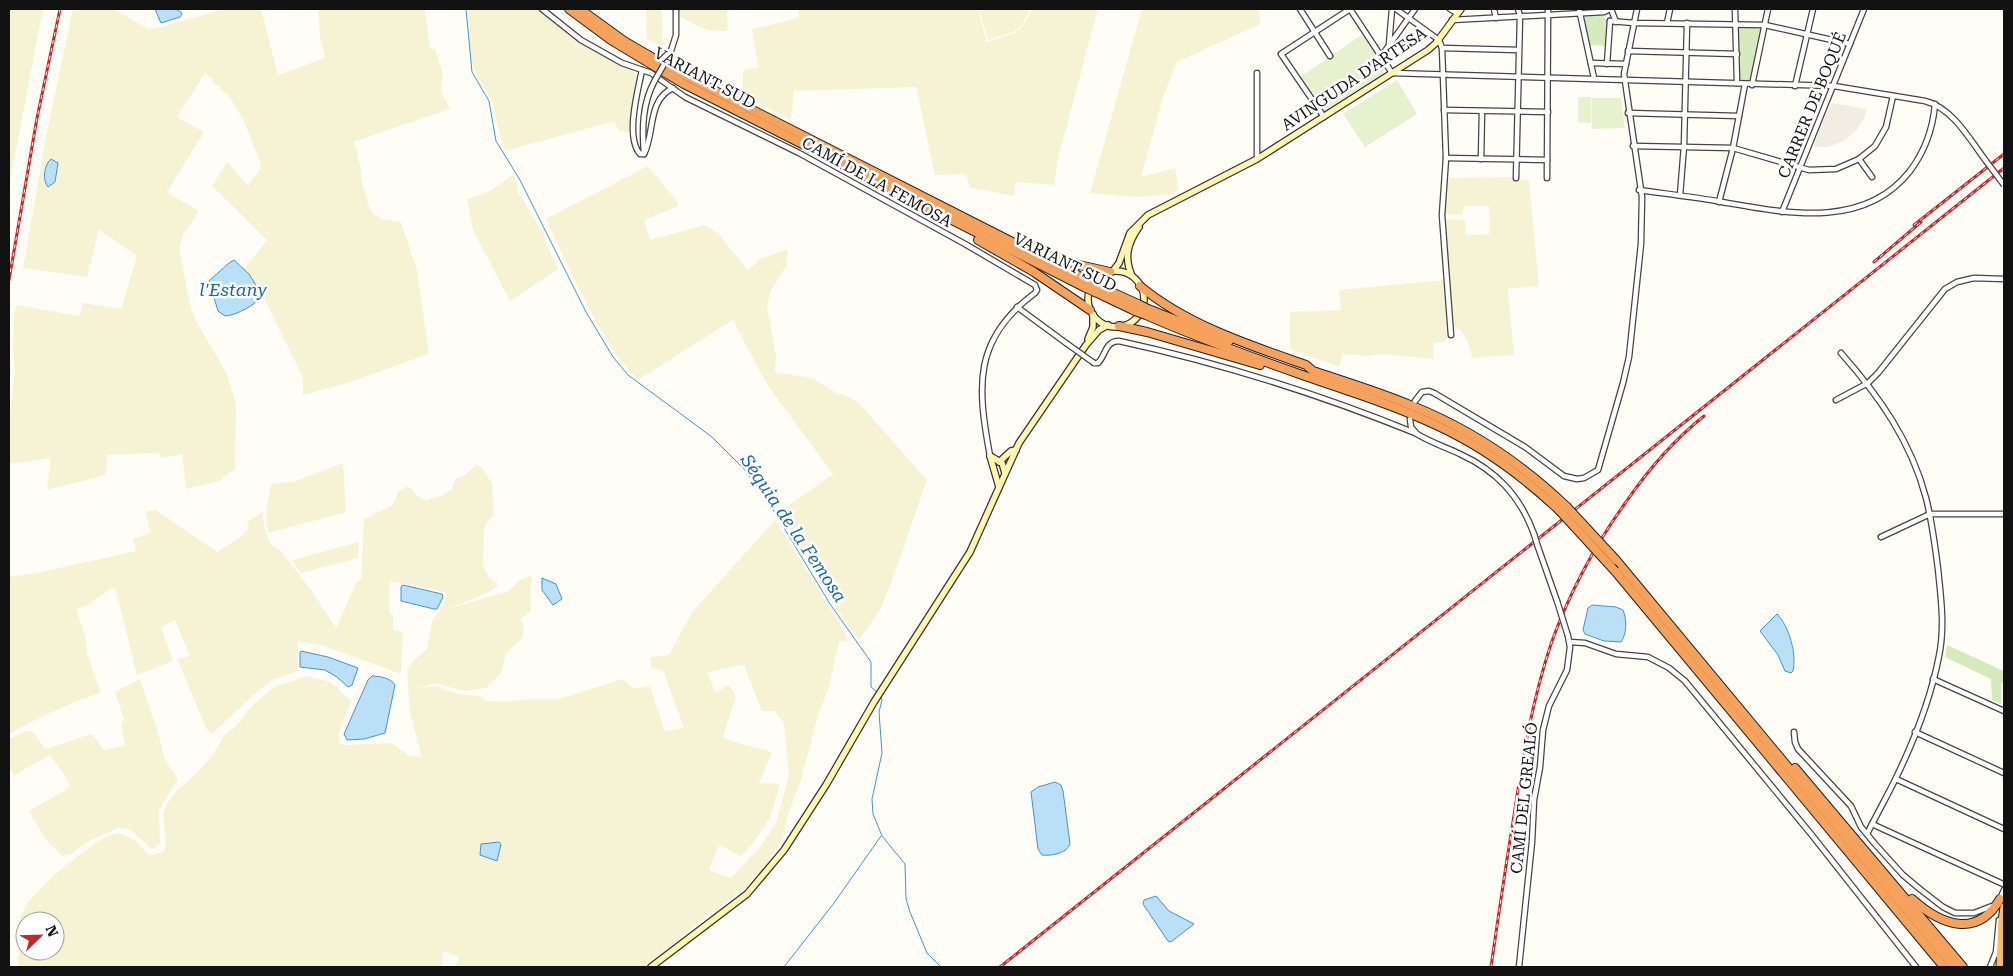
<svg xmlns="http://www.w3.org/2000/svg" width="2013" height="976" font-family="'Roboto Serif',serif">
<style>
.farmland{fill:#f6f3d4;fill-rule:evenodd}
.green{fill:#d5ebbd}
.pitch{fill:#e6f2cf}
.plaza{fill:#f1ede2}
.water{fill:#b9e0f7;stroke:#3f96cf}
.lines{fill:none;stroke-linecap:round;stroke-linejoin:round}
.stream{stroke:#3f96cf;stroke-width:1}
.minor-casing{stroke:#444;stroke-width:7}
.secondary-casing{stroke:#333;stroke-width:8}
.trunk-casing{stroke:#222;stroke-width:9}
.motorway-casing{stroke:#222;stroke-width:10}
.minor{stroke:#fff;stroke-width:4.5}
.secondary{stroke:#fff6b0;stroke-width:5.5}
.trunk{stroke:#f7bc64;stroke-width:7}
.motorway{stroke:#f5a25d;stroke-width:8}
.rail-casing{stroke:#c4262e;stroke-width:3}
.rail{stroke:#fff;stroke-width:1;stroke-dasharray:4;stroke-linecap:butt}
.minor-bridge-casing{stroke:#444;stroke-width:7;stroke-linecap:butt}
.motorway-bridge-casing{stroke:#222;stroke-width:10;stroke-linecap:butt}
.minor-bridge{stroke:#fff;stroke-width:4.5}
.motorway-bridge{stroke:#f5a25d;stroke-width:8}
.labels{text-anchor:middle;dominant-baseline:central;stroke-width:5;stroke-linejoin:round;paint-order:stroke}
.street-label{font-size:16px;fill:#111;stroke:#fff}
.water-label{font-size:18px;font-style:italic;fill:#1768a6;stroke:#fff}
</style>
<rect width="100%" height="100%" fill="#fffdf5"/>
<g class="farmland">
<path d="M9,9h34l-34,177z"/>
<path d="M73,9h41l34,20 13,-2 62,-18h38l17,66 47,-17 -5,-21 -2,-28h107l5,40h5l8,24 -2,18 9,18 -97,33 4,8 4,22v7l9,30 3,5 9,5 19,3 16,48 12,84 -82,29 -44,12v-17l-39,-80 -20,-29 23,-29 -55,-54 15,-24 22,25v-4l11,-13 1,-6 -18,-45 -13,-21 -25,-25 -28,44 27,15 -37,60 32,19 -16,24 -4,14 12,59 5,13 30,51 10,31 -1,66 -16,12 -33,8 -4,-35 -22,4 -1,-5 -52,2 -1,20 -59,15 4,-32 -42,6v-44l6,-50 -2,-21 1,-35 3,-9 62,11 4,-13 38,6 16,-53 -38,-26 -12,47 -64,-9 24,-137z"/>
<path d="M468,9h72l26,20 69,43 4,6 -6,24 -1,30 -13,-1 -5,-10 -109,30 -9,-31 -3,-18 -19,-31 -5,-23z"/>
<path d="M646,9h16l1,36 -16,-5z"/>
<path d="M678,9h51l-2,3 1,19h-18l-12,-5 -17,-9z"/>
<path d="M798,9h180l9,33 27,-9 8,-6 10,-18h66l-40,150 -4,26 -38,-3 -2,14 -43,-8 -6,-14 -30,1 -19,-88 -122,4 -3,29 -48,-25v-23l3,-3 12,-1 -6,-39 47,-11z"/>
<path d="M979,9h51l-8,16 -9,7 -25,8z"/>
<path d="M1142,9h117l1,15 -83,38 -14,35 -22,80 34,-9 4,22 -9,4 -32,3 -48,-4z"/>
<path d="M648,166l31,38v2l-35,14 6,20 55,-15 13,8 30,38 10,-11 29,-11 1,7 -2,10 -16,26 -3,14 9,50 -1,16 37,6 28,17 2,-2 16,9 69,78 -35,101 -12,29 -21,30 -31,-44 -4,-11 -45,-73 54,-38 -62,-84 -12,-20 -26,-50 -95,60 -21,-24 -20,-33 -19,-35 -32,-69z"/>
<path d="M513,175l5,9 -2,5 29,47 2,10 11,23 -48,32 -37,-71 -6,-31 21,-7z"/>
<path d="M1512,177l1,2 16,1 10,106 -31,3 6,66 -42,3 -3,-13 -8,-15 -7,-2 -4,-12 -5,-97 20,1 1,15 24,-1 -1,-28h-26v9l-18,-1 1,-34 3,-2z"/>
<path d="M1444,280l4,57 -4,5 -10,1 -1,16 -51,-5 -17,2 -22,-2 -4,13 -49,-18v-37l51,-2 -2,-20z"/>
<path d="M343,463l3,49 -78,21 -2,-20 5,-29 22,-2z"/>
<path d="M476,465l6,2 10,16 2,32 -7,7 -3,7 -1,37 6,11 8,6v4l-12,7 -37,15 61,-18 10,-10 11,-5 2,3 -2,14 1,14 -1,5 -10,7 4,10 -2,9 -16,15 -5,20 -15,15 -22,3 -30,-8 -15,5 18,-2 20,8 23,2 5,4 18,2 25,-3h31l64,-20 8,8 7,1 12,-2 15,45 19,-3 -21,-57 -12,-4 -1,-10 19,-2 23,-43 83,-92 42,67 7,14 11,14 12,22v4l-8,1 -10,45 -11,28 -17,65 -13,35 -6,24 -17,29 -21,21 -9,2 1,4 -25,18 -2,-1 -5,3 2,2 -62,50h-189l4,-10 -16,-6 -1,16h-424l2,-49 7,-15 29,-30 42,-32 12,-6 9,-2 8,3 9,5 12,13 5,1 11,-4 2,-8 -3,-29 4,-10 10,-14 14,-11 21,-23 12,-20 14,-12 14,-18 22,-19 32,-11 24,6 22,19 -13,30v11l4,3 48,-2 19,13 12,1 -12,-43 -3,-43 5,-9 15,-13 5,-28 11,-15 4,-12 -2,-2 -55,-11 -1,31 4,3v15l10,2 -2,42 -80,-29 -23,-3 -1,29 -24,9 -14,10 -47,44 -5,-4 -30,-71 13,-3 -15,-36 -14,7 12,34 -36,14 -22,-87 -4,1 -23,16 -12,4 9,27 2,17 14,40 -22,7 -40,18 -30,16v-157l28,-4 99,-22 -3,-12 18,-7 -6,-20 11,-2 61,42 22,-14 8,-8 1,-9 15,-9 1,16 7,16 10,7 30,39 25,38 20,-45 5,-4 3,-60 29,-14 5,-13 8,-5h3l12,12 5,1 17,-5 8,-5 5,-12 8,-2zM744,665l18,46h13l9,13 5,51 -13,48 -15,23 -30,32 -22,-8 10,-25 22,11 12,-13 17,-25 10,-34 -21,-1 13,-31 -45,-12 -4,-4 13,-39 -3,-7 -6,-5 -11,8 -9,-21zM25,921h30v30h-30z"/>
<path d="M359,542l-1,16 -57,15 -9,-13z"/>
<path d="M140,679l17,50 8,31 13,19 -19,31 1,34 -5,4 -3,1 -23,-20 -11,-1 -29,13 -18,13 -9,2 -16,-16 -17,-29 41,-24 -3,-8 -17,-24 -37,21 -4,-13v-24l16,-8h4l5,2 11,16 47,-15 12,16 21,-5 -4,-21 3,-5 -9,-27z"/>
</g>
<g class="green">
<path d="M1599,14c13,4 8,21 8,32l-18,-1 -5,-29z"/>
<path d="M1738,27l23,1 1,3 -12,49h-11z"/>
<path d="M1947,645l57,26v13l-3,-1v21l-9,-4 -1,-21 -46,-22z"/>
</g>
<g class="pitch">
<path d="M1363,34l22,32 -2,9 -59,37 -24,-35z"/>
<path d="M1397,80l20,34 -52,33 -22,-33z"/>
<path d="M1578,97h13v26l-13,-1z"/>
<path d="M1592,98h29l4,30 -33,1z"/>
</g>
<path class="plaza" d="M1831,103l36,6 -3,9 -7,12 -13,11 -16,6h-15z"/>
<g class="water">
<path d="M155,9h21l5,3 1,2 -2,3 -19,6z"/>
<path d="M51,159l7,4 -3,19 -7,5c-6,-7 -4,-22 3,-28z"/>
<path d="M234,260l15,14 13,21c-6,10 -25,20 -37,21l-7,-5 -9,-30 20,-18z"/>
<path d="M542,578l14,6 6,15 -9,6 -11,-15z"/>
<path d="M403,585l39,9 1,3 -6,12h-3l-33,-8v-14z"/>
<path d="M1592,605l24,2 7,3c4,10 4,23 -2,32l-17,-1 -19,-7 -2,-4 5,-22z"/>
<path d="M1777,614c12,12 20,40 16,57l-2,2 -6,-2 -7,-16 -18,-24z"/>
<path d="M301,651l27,6 30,11 -6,17 -4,2 -11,-10 -12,-7 -25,-3v-14z"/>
<path d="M372,676c7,0 19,2 23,9l-10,48 -21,6 -17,1 -3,-6 24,-54z"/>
<path d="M1055,782l6,3 2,6 7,53c-4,10 -19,12 -28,11l-4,-6 -7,-57 7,-5z"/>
<path d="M499,842l2,2 -4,17 -17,-6 1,-11z"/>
<path d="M1156,896l13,15 25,13 -23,18 -3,-1 -25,-37 1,-4z"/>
</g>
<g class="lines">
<g class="stream">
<path d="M466,9l6,63 17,29 7,40 24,39 66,132 27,45 15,18 84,62 32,32 28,39 58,96 41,58v25l6,5"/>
<path d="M881,697l1,3 -3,12 3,41 -10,46 1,15 9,22 23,28 1,35 4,13 17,41 14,14"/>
<path d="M784,967l50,-64 47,-67"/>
</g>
<defs>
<g id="minor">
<path d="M542,9l39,31 41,23 29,10 34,24 114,56 166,91 70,41 2,5 -2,3c-62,46 -58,93 -45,163"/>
<path d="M1300,9l30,47"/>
<path d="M1350,9l42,64 442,13 91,15c28,7 45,39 61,60"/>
<path d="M1396,9l43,31 3,8 4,110 -4,57 9,120"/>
<path d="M1450,9l7,4"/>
<path d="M1494,9l2,9"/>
<path d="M1579,9l15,69"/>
<path d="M1611,9l5,13"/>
<path d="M1735,9l2,74"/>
<path d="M1452,20l152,-8 6,-3"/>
<path d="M1610,21l24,2 131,2 85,19"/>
<path d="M1667,23l3,-14"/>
<path d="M1389,44l3,-35"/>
<path d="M1442,48l76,2"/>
<path d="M1628,51l109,3"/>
<path d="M670,54l6,-19v-26"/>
<path d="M1382,55l33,-46"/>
<path d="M1591,63l35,1"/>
<path d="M1607,64l3,-43"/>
<path d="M642,70c-4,20 -17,67 -2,84h4c11,-21 3,-54 29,-66"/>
<path d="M1257,73v86"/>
<path d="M1752,85l16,-76"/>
<path d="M1795,86l18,-77"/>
<path d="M1444,110l104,2"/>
<path d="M1628,113l111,3"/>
<path d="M1324,117l-43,-63 69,-45"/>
<path d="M1633,146l100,2 76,22 27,-1 23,-10 16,-13 11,-19 7,-31"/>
<path d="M644,154c-2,-26 -2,-50 11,-74"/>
<path d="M1446,158l101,2"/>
<path d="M1481,159l1,-48"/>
<path d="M1859,159l13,18"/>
<path d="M1516,178l4,-162 -2,-7"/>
<path d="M1547,178l1,-169"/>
<path d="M1639,190c28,4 55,7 83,12 64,11 142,28 188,-31 15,-20 23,-43 25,-67"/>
<path d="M1680,195l4,-49 3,-123"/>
<path d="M1719,202l14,-54 12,-64"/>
<path d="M1782,212l82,-203"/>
<path d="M1017,307l49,36"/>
<path d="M1841,353c38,43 70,88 85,145 6,23 9,47 12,71 3,29 7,58 1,87 -8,42 -25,85 -44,124 -9,18 -19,36 -28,54"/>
<path d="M1094,363h4c8,-8 7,-22 21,-22 101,22 200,53 296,92"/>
<path d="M1836,400l32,-17 10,-10 67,-84 12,-7 17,-4 30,1"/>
<path d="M1415,401l7,-9 7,-1 5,2 91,54 39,29 13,3 7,-1 14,-8 25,-87 6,-26 12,-113 1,-47 -18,-123 13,-65"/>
<path d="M1410,419l1,8 6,7c13,8 28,13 43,20 37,17 60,42 74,80"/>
<path d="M1881,537l49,-23h74"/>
<path d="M1538,547l19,54"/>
<path d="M1570,642l15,1 31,11 32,3 21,11 16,13 126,153 105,133"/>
<path d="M1933,679l71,32"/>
<path d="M1794,732l1,10 3,7 53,57 10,21 14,17 28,31 18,15 22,17 12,6h19l18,-7"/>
<path d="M1915,732l89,41"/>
<path d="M1896,779l108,50"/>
<path d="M1872,824l131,60"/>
<path d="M2000,899l4,-9"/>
<path d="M1519,967l13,-125 2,-42 6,-33 3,-37 6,-24 18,-36 3,-23 -2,-11"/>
<path d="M1990,967l6,-15 3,-32"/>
</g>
<g id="secondary">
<path d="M1113,271l6,-8 11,-30 18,-18 109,-56 171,-109 8,-7 25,-34"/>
<circle cx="1116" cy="299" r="28"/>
<path d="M1132,276c-8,-18 -5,-32 7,-49"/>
<path d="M1088,339l5,-12v-13"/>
<path d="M990,456l9,31"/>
<path d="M990,456l12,7 3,10"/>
<path d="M999,462l12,-11 5,-1"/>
<path d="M651,967l96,-73 37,-44 42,-65 48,-83 96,-150 49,-109 67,-98 13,-15 9,-5"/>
</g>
<path id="trunk" d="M2000,967l2,-47 2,-13"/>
<g id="motorway">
<path d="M569,9l42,31 73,44 400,203"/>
<path d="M580,9l44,32 48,28 415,211"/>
<path d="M978,240l56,32 56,38"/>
<path d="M1024,244l51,20 35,8"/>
<path d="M1098,286l40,18"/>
<path d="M1140,286c47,39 109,59 166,79l7,6c33,11 66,21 97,34 58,23 111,58 156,101"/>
<path d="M1095,292l40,19"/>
<path d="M1148,309l81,32"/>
<path d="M1146,315c52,23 105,42 159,61 44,15 89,29 131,49 46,21 88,52 124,86"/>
<path d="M1119,326l28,6 113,33"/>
<path d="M1616,560l338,407"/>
<path d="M1615,571l329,396"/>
<path d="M1795,768l168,199"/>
<path d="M1912,899c29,26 65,40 88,0"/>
</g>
</defs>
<use href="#minor" class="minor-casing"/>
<use href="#secondary" class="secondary-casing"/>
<use href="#trunk" class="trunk-casing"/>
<use href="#motorway" class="motorway-casing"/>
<use href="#minor" class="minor"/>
<use href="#secondary" class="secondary"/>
<use href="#trunk" class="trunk"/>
<use href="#motorway" class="motorway"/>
<defs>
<g id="rail">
<path d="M1914,225l90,-71"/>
<path d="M1874,262l47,-40"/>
<path d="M9,280l28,-162 23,-109"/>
<path d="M1000,967l1004,-799"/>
<path d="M1491,967c7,-48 14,-97 22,-145 9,-61 19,-122 39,-181 18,-49 43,-96 74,-139 22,-32 48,-62 78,-86"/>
</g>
</defs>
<use href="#rail" class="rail-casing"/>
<use href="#rail" class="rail"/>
<defs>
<g id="minor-bridge">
<path d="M655,80l15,-26"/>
<path d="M1986,161l18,24"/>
<path d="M1066,343l28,20"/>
<path d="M1534,534l4,13"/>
<path d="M1557,601l11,35"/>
</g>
<g id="motorway-bridge">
<path d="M1087,280l11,6"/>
<path d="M1084,287l11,5"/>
<path d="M1138,304l10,5"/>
<path d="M1135,311l11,4"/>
<path d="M1566,506l50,54"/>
<path d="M1560,511l55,60"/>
</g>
</defs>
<use href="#minor-bridge" class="minor-bridge-casing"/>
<use href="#motorway-bridge" class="motorway-bridge-casing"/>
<use href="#minor-bridge" class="minor-bridge"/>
<use href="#motorway-bridge" class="motorway-bridge"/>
</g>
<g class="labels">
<g class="street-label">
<text transform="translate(705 78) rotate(28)">VARIANT SUD</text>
<text transform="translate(1354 79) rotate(-34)">AVINGUDA D'ARTESA</text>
<text transform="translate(1812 105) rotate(-68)">CARRER DE BOQUÉ</text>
<text transform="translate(877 182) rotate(29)">CAMÍ DE LA FEMOSA</text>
<text transform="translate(1065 262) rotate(26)">VARIANT SUD</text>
<text transform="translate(1524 798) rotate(-84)">CAMÍ DEL GREALÓ</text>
</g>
<g class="water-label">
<text x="233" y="289">l'Estany</text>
<text transform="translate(794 528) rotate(56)">Séquia de la Femosa</text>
</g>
</g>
<rect width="2013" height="976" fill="none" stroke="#111111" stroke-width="20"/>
<g transform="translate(40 936) rotate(67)"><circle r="24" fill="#ffffff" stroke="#a0a0a0"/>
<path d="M0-4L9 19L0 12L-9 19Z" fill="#c4262e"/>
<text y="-8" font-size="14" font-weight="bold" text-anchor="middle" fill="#111111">N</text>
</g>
</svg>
